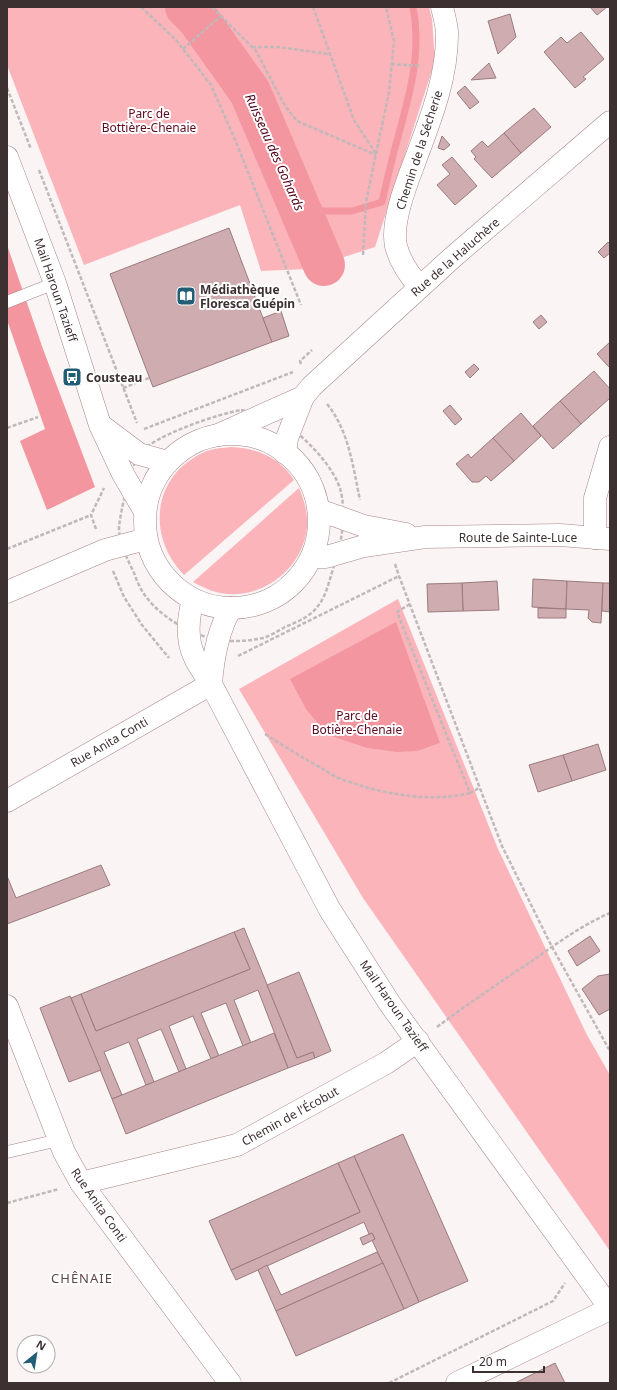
<svg xmlns="http://www.w3.org/2000/svg" width="617" height="1390" font-family="'Noto Sans',sans-serif">
<style>
.green{fill:#fab4ba}
.water{fill:#f396a0}
.lines{fill:none;stroke-linecap:round;stroke-linejoin:round}
.stream{stroke:#f396a0;stroke-width:7}
.river{stroke:#f396a0;stroke-width:42}
.building{fill:#ceacaf;stroke:#9b7b7e}
.service-casing{stroke:#a58587;stroke-width:13}
.minor-casing{stroke:#a58587;stroke-width:23}
.tertiary-casing{stroke:#a58587;stroke-width:23}
.path{stroke:#c1b8b9;stroke-width:2.5;stroke-dasharray:4 2;stroke-linecap:butt}
.service{stroke:#fff;stroke-width:12}
.minor{stroke:#fff;stroke-width:22}
.tertiary{stroke:#fff;stroke-width:22}
.labels{text-anchor:middle;dominant-baseline:central;stroke-width:4;stroke-linejoin:round;paint-order:stroke}
.park-label{font-size:12px;fill:#5e0b20;stroke:#fff}
.street-label{font-size:12px;fill:#3d3031;stroke:#fff}
.poi-label{font-size:12px;font-weight:bold;fill:#3d3031;stroke:#fff;text-anchor:start}
.water-label{font-size:13px;font-style:italic;fill:#550019;stroke:#fff}
.neighbourhood-label{font-size:13px;letter-spacing:1px;fill:#614547;stroke:#fff}
</style>
<rect width="100%" height="100%" fill="#fbf4f4"/>
<g class="green">
<path d="M7,7h422l3,12 3,42 -60,186 -68,22 -46,2 -21,-66 -156,60 -77,-200z"/>
<path d="M231,447c26,1 49,11 63,33l-110,95c-39,-40 -31,-102 23,-124 8,-3 16,-3 24,-4z"/>
<path d="M299,488c5,12 9,25 8,39 -4,43 -48,76 -91,65 -8,-2 -15,-6 -23,-10z"/>
<path d="M398,599l100,250 89,186 23,40v176l-247,-353 -124,-209z"/>
</g>
<g class="water">
<path d="M7,245l36,104 52,138 -48,23 -27,-69 25,-12 -38,-109z"/>
<path d="M396,622l44,121 -23,8 -20,1 -30,-4 -39,-13 -22,-26 -16,-30z"/>
</g>
<g class="lines">
<path class="stream" d="M300,211h52l30,-9c5,-22 10,-44 16,-65 12,-45 24,-84 15,-130"/>
<path class="river" d="M186,7l12,12 52,73 74,173"/>
</g>
<g class="building">
<path d="M590,7h17l-10,8z"/>
<path d="M510,14l6,23 -18,17 -10,-33z"/>
<path d="M581,32l23,27 -21,18 3,2 -11,9 -31,-36 17,-15 6,6z"/>
<path d="M489,63l7,15 -25,2z"/>
<path d="M465,86l14,16 -9,7 -13,-16z"/>
<path d="M534,108l17,19 -30,26 -17,-20z"/>
<path d="M504,133l17,20 -29,25 -18,-19 2,-2 -5,-6 11,-10 6,6z"/>
<path d="M442,136l8,9 -6,5 -6,-2z"/>
<path d="M452,157l25,29 -22,19 -18,-20 13,-11 -8,-9z"/>
<path d="M229,228l43,114 -119,45 -43,-113z"/>
<path d="M608,242l2,2v9l-6,5 -6,-6z"/>
<path d="M281,311l8,25 -17,6 -9,-24z"/>
<path d="M541,315l6,7 -8,7 -6,-7z"/>
<path d="M610,342v26l-13,-14z"/>
<path d="M474,364l5,5 -9,9 -5,-6z"/>
<path d="M594,371l16,18v9l-29,26 -21,-23z"/>
<path d="M560,401l21,23 -28,25 -20,-23z"/>
<path d="M450,405l12,14 -7,6 -12,-14z"/>
<path d="M521,413l20,23 -27,25 -21,-23z"/>
<path d="M493,438l21,23 -23,20 -5,-5 -7,6h-7l-16,-18 12,-10 3,4z"/>
<path d="M533,579l34,2 -1,28 -34,-2z"/>
<path d="M497,581l2,29 -36,1 -1,-28z"/>
<path d="M567,581l36,2 -2,40 -9,-1 -4,-4 1,-8 -23,-1z"/>
<path d="M462,583l1,28 -35,1 -1,-28z"/>
<path d="M603,583h7v29l-8,-1z"/>
<path d="M538,608l28,1v9h-28z"/>
<path d="M598,744l8,26 -34,11 -9,-26z"/>
<path d="M563,755l9,26 -34,11 -9,-27z"/>
<path d="M101,865l9,20 -103,39v-48l9,22z"/>
<path d="M244,928l53,130 16,-6 2,6 -27,10 -30,-78 -24,10 17,43 -8,3 -17,-43 -25,10 18,43 -8,3 -18,-43 -24,10 17,43 -7,3 -18,-43 -24,10 17,43 -8,3 -17,-43 -25,10 18,43 -10,4 -41,-101 10,-4 15,37 154,-62 -16,-37z"/>
<path d="M234,932l16,37 -154,62 -15,-37z"/>
<path d="M590,936l10,15 -23,15 -9,-15z"/>
<path d="M299,972l32,79 -16,7 -2,-6 -16,6 -30,-73z"/>
<path d="M610,974v35l-11,6 -17,-26 16,-13z"/>
<path d="M70,996l31,74 -32,12 -29,-74z"/>
<path d="M274,1033l14,35 -162,66 -14,-35z"/>
<path d="M403,1134l65,147 -49,21 -65,-146z"/>
<path d="M354,1156l65,146 -15,7 -32,-69 3,-1 -3,-6 -3,1 -5,-12 -128,58 -5,-10 129,-58 -22,-49z"/>
<path d="M338,1163l22,49 -129,58 -22,-49z"/>
<path d="M372,1233l3,6 -12,6 -3,-7z"/>
<path d="M377,1252l6,11 -107,48 -18,-41 9,-5 14,30z"/>
<path d="M383,1263l21,46 -108,47 -20,-45z"/>
<path d="M555,1363l10,20h-50z"/>
</g>
<g class="lines">
<defs>
<g id="service">
<path d="M7,302l48,-19"/>
<path d="M7,1152l52,-12"/>
</g>
<g id="minor">
<path d="M7,157l48,126 45,142 23,49 21,36"/>
<path d="M420,287c-11,-12 -20,-25 -24,-41 -5,-22 9,-59 17,-80 16,-43 35,-88 34,-135 -1,-8 -3,-16 -5,-24"/>
<path d="M103,427l36,27 29,8"/>
<path d="M218,435l85,-38"/>
<path d="M285,453l2,-15 16,-41 9,-11 141,-129 157,-135"/>
<path d="M595,538v-40l15,-51"/>
<path d="M193,600c-5,18 -7,40 2,58 4,9 11,17 16,26l119,226 60,94 220,304"/>
<path d="M211,684c2,-26 7,-54 20,-76"/>
<path d="M7,801l204,-117"/>
<path d="M7,1006l57,146 17,31 149,200"/>
<path d="M81,1183l156,-38 149,-82 32,-22"/>
<path d="M457,1383l153,-74"/>
</g>
<g id="tertiary">
<circle cx="232" cy="521" r="87"/>
<path d="M319,510l45,16 42,8"/>
<path d="M312,557h14l38,-11 61,-9 135,-2 50,4"/>
<path d="M7,592l98,-42 41,-11"/>
</g>
</defs>
<use href="#service" class="service-casing"/>
<use href="#minor" class="minor-casing"/>
<use href="#tertiary" class="tertiary-casing"/>
<g class="path">
<path d="M141,7l35,33 35,45 25,57 65,163"/>
<path d="M212,7l44,44 29,55 12,15 79,34"/>
<path d="M313,7l41,113 22,34"/>
<path d="M252,47h26l51,7"/>
<path d="M183,49l38,-33"/>
<path d="M391,64l30,2"/>
<path d="M7,88l24,61"/>
<path d="M39,170l98,253"/>
<path d="M363,255l3,-53 23,-110 5,-51 -8,-34"/>
<path d="M301,364l-1,-3 12,-11"/>
<path d="M123,388l26,-10"/>
<path d="M327,404c22,27 26,63 33,96"/>
<path d="M241,410c12,2 24,4 35,9 23,11 59,47 65,73 5,24 1,48 -6,71 -5,14 -8,32 -17,43 -8,11 -21,16 -33,21 -7,4 -15,9 -22,11 -14,3 -29,4 -43,2 -25,-3 -58,-22 -73,-42 -6,-7 -10,-17 -13,-25 -7,-15 -14,-28 -15,-44 0,-13 13,-67 21,-76 15,-18 78,-39 101,-43z"/>
<path d="M7,428l31,-11"/>
<path d="M144,429l149,-57"/>
<path d="M96,529l-5,-14 13,-27"/>
<path d="M7,549l84,-34"/>
<path d="M395,564l4,12 103,270 50,101 58,104"/>
<path d="M113,571l11,26 18,28 27,33"/>
<path d="M410,604l-13,8 73,181 9,-5"/>
<path d="M238,656l161,-80"/>
<path d="M265,734c19,12 38,24 58,35 6,4 14,9 21,11 38,14 87,23 126,13"/>
<path d="M437,1027c31,-23 63,-45 95,-66 24,-17 50,-36 78,-48"/>
<path d="M7,1203l52,-14"/>
<path d="M389,1383l164,-82 12,-18"/>
</g>
<use href="#service" class="service"/>
<use href="#minor" class="minor"/>
<use href="#tertiary" class="tertiary"/>
</g>
<defs>
<symbol id="library-square" viewBox="-11 -11 22 22"><rect x="-9" y="-9" width="18" height="18" rx="4" fill="#215d75" stroke="#fff"/><path d="M-6-4Q-3-5.5-.7-3.5V5Q-3 3-6 4ZM6-4Q3-5.5 .7-3.5V5Q3 3 6 4Z" fill="#fff"/></symbol>
<symbol id="bus-square" viewBox="-11 -11 22 22"><rect x="-9" y="-9" width="18" height="18" rx="4" fill="#215d75" stroke="#fff"/><path d="M-5-6H5V4H4V6H2V4H-2V6H-4V4H-5ZM-3.5-4V0h7V-4ZM-3.5 1.2v1.5H-2V1.2ZM2 1.2v1.5H3.5V1.2Z" fill="#fff"/></symbol>
</defs>
<g fill-rule="evenodd">
<use href="#library-square" x="175" y="285" width="22" height="22"/>
<use href="#bus-square" x="61" y="366" width="22" height="22"/>
</g>
<g class="labels">
<g class="park-label">
<text x="149" y="113">Parc de<tspan x="149" dy="14">Bottière-Chenaie</tspan></text>
<text x="357" y="715">Parc de<tspan x="357" dy="14">Botière-Chenaie</tspan></text>
</g>
<g class="street-label">
<text transform="translate(419 150) rotate(-72)">Chemin de la Sécherie</text>
<text transform="translate(455 257) rotate(-41)">Rue de la Haluchère</text>
<text transform="translate(56 290) rotate(71)">Mail Haroun Tazieff</text>
<text x="518" y="537">Route de Sainte-Luce</text>
<text transform="translate(109 742) rotate(-30)">Rue Anita Conti</text>
<text transform="translate(394 1006) rotate(55)">Mail Haroun Tazieff</text>
<text transform="translate(290 1116) rotate(-29)">Chemin de l'Écobut</text>
<text transform="translate(99 1205) rotate(55)">Rue Anita Conti</text>
</g>
<g class="poi-label">
<text x="200" y="289">Médiathèque<tspan x="200" dy="14">Floresca Guépin</tspan></text>
<text x="86" y="377">Cousteau</text>
</g>
<g class="water-label">
<text transform="translate(275 152) rotate(66)">Ruisseau des Gohards</text>
</g>
<g class="neighbourhood-label">
<text x="82" y="1278">CHÊNAIE</text>
</g>
</g>
<rect width="617" height="1390" fill="none" stroke="#3d3031" stroke-width="16"/>
<g transform="translate(36 1354) rotate(30)"><circle r="19" fill="#ffffff" stroke="#b1acad"/>
<path d="M0-3L7 15L0 10L-7 15Z" fill="#215d75"/>
<text y="-6" font-size="11" font-weight="bold" text-anchor="middle" fill="#3d3031">N</text>
</g>
<path d="M473 1366v6h71v-6" fill="none" stroke="#3d3031" stroke-width="2"/>
<text x="479" y="1366" font-size="12" fill="#3d3031" stroke="#ffffff" stroke-width="3" paint-order="stroke">20 m</text>
</svg>
